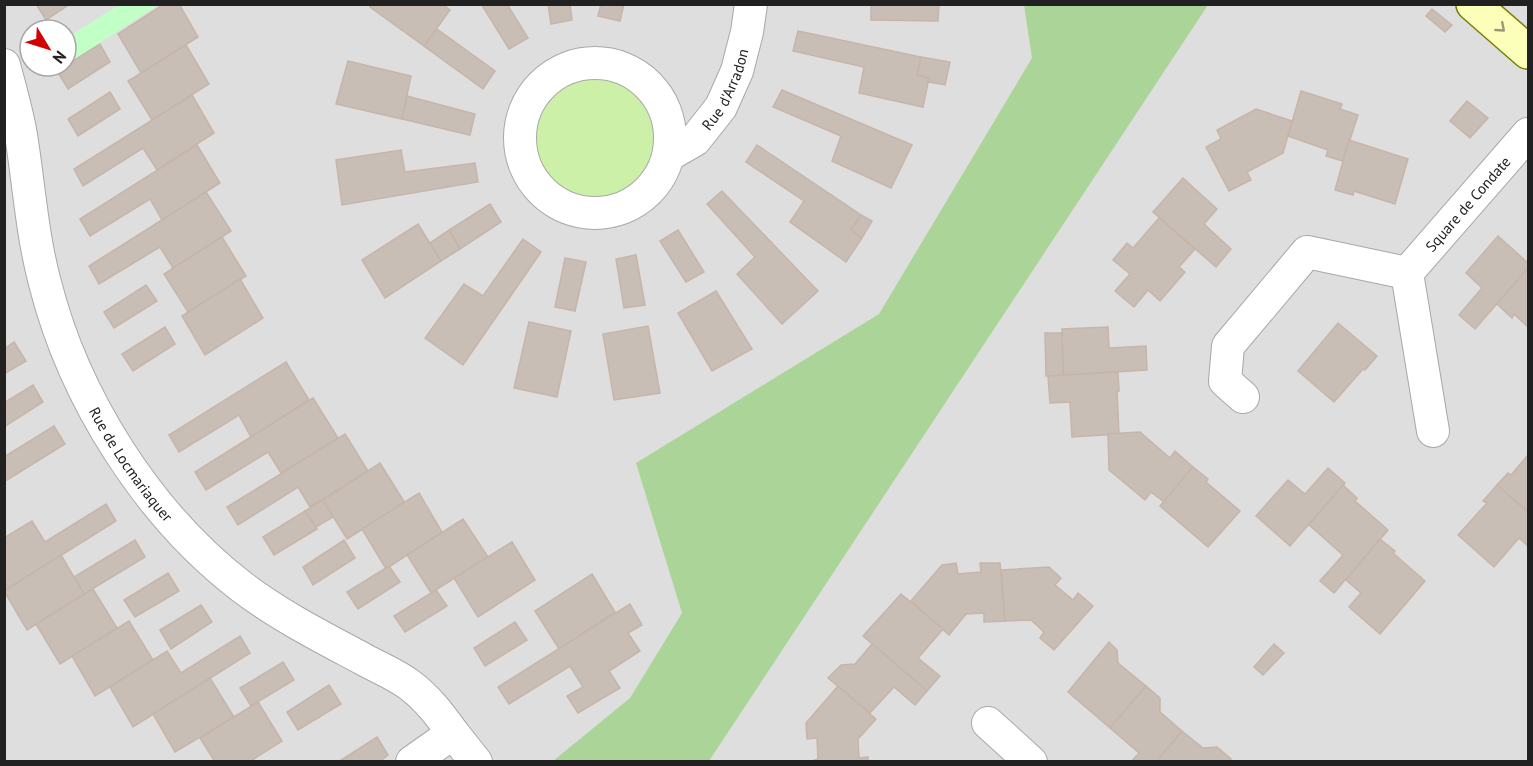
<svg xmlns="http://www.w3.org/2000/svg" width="1533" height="766" font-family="'PT Sans',sans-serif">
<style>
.residential{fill:#dfdede;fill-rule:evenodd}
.grass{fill:#cdf0a9}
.forest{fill:#abd598}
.park{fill:#c2ffc7}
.building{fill:#c8beb6;stroke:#c6b5a8;stroke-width:1.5}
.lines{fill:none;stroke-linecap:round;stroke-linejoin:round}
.street-casing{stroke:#a8a8a8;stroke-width:34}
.secondary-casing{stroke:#738100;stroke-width:36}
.street{stroke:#fff;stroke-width:32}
.secondary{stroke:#fcffb9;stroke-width:33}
.oneway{stroke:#999b75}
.labels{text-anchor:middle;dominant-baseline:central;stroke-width:5;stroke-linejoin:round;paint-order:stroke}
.street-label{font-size:15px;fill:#212121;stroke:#fff}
</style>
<rect width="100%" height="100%" fill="#f2efe7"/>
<path class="residential" d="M5,5h1523v756h-1523zM30,30h36v36h-36z"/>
<circle class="grass" cx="595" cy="138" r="75"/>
<path class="forest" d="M1024,5h184l-499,756h-156l77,-63 52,-85 -46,-150 243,-149 153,-256z"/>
<path class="park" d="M119,5h39l-92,60v-27z"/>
<g class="building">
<path d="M36,4h34l-24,16z"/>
<path d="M164,4h15l19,33 -57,36 -23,-39z"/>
<path d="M372,4h70l8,6 -26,36 -54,-39z"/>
<path d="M487,4h20l21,34 -19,11 -26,-42z"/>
<path d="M548,4h22l2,16 -21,4z"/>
<path d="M601,4h23l-4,17 -22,-5z"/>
<path d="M871,4h68l-1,17 -67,-1z"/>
<path d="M1432,9l20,16 -7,7 -19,-16z"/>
<path d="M437,29l58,42 -12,18 -59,-43z"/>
<path d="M798,31l123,26 -4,18 12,3 -6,29 -64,-14 5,-26 -71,-16z"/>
<path d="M100,44l10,18 -42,27 -11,-18z"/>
<path d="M186,45l23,39 -57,36 -24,-39z"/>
<path d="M921,57l29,5 -5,23 -17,-3 1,-4 -12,-3z"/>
<path d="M348,61l63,15 -9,43 -66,-15z"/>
<path d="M782,90l130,55 -21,43 -59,-27 9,-25 -68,-29z"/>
<path d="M1301,91l41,13 -2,5 18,6 -15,46 -17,-5 2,-6 -40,-14z"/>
<path d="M110,92l10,17 -42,27 -10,-17z"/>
<path d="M192,95l22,38 -57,37 -14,-22 -60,38 -9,-17z"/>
<path d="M407,96l68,18 -5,21 -68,-16z"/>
<path d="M1467,101l21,17 -18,20 -20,-17z"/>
<path d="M1256,109l36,12 -9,32 -36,19 4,8 -22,11 -23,-44 15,-8 -4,-9z"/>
<path d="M1349,140l59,19 -13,45 -41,-13 -1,4 -18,-5z"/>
<path d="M197,145l23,38 -58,37 -12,-21 -60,37 -10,-17z"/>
<path d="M757,145l104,70 -10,15 11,8 -16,24 -56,-40 14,-21 -58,-39z"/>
<path d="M401,150l4,22 70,-9 3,19 -136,23 -6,-45z"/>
<path d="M1183,178l34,31 -13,15 27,25 -15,18 -63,-55z"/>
<path d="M722,191l96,100 -36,33 -45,-50 18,-17 -48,-53z"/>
<path d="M206,192l25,39 -58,37 -13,-21 -61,37 -10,-18z"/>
<path d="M490,204l11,18 -41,27 -11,-19z"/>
<path d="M861,215l11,6 -10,17 -11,-8z"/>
<path d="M1159,218l36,31 -16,18 6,5 -25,29 -12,-11 -14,17 -19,-16 15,-17 -17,-14 14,-17 6,5z"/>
<path d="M418,224l23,37 -56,37 -23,-38z"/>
<path d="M449,230l11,19 -19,12 -11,-18z"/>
<path d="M678,230l26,42 -18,10 -26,-41z"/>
<path d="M1498,236l30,27v5l-53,61 -16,-14 23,-27 -16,-15z"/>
<path d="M222,237l24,39 -58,36 -24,-38z"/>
<path d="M523,239l18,13 -78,113 -38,-27 39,-54 19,12z"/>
<path d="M636,255l9,50 -21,3 -8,-49z"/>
<path d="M565,258l21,4 -11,49 -20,-4z"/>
<path d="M1528,268v59l-14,-13 -2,4 -15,-14z"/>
<path d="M240,279l23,39 -58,37 -23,-39z"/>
<path d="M146,285l11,16 -43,27 -10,-16z"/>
<path d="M716,291l36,58 -40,22 -34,-58z"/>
<path d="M529,322l42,9 -14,66 -43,-9z"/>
<path d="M1338,323l39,33 -12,14 -2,-1 -29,33 -36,-31z"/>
<path d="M648,326l12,67 -46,7 -11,-66z"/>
<path d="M165,327l10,17 -42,27 -11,-17z"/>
<path d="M1108,327l1,21 37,-2 1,24 -84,5 -1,-46z"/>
<path d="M1045,333h17l1,42 -17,1z"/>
<path d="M14,342l12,19 -22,13v-25z"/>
<path d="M286,362l23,38 -58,37 -12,-22 -60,37 -10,-17z"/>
<path d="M1118,372l1,19h-2l2,43 -47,3 -2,-35 -20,1 -2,-27z"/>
<path d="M33,385l10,17 -39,25v-24z"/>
<path d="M313,398l25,40 -57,35 -13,-21 -62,38 -11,-18z"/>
<path d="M54,426l11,18 -61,38v-25z"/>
<path d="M1140,432l30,26 5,-7 18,16 -29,35 -13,-10 -6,8 -36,-30 -1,-36z"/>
<path d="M345,434l23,37 -58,36 -12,-20 -60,38 -11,-18z"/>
<path d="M1528,455v57l-31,-27 11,-12 3,2z"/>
<path d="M380,463l25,40 -58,36 -24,-39z"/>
<path d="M1193,467l15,12 -2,3 34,29 -32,36 -48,-41z"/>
<path d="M1328,468l17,15 -55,63 -34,-30 32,-36 17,14z"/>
<path d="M1343,485l14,13 -2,3 33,29 -54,63 -14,-12 23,-26 -34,-30z"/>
<path d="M1497,485l31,27v34l-9,-8 -25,29 -36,-32 29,-32 -4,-2z"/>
<path d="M419,493l23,39 -56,37 -24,-40z"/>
<path d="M323,500l10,17 -17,10 -11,-16z"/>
<path d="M106,504l10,17 -112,70v-53l28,-17 13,21z"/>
<path d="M305,511l12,18 -43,26 -11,-18z"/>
<path d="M463,519l25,38 -57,36 -24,-38z"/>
<path d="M1380,539l15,12 -2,2 32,28 -45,53 -31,-27 12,-14 -15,-13z"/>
<path d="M135,540l10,17 -61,37 -10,-17z"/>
<path d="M344,540l11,18 -42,27 -10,-18z"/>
<path d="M512,542l23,38 -57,37 -24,-39z"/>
<path d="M61,555l23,39 -57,36 -23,-39z"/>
<path d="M956,563l2,11 23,-2 -1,-9h20l5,58 -21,1v-9l-18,1 -17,21 -38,-34 31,-36z"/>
<path d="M389,566l11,16 -42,27 -11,-17z"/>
<path d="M1049,567l12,11 -6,7 18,15 5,-7 15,13 -39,44 -14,-12 4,-6 -13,-12 -26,1 -4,-51z"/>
<path d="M168,573l11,18 -44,26 -11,-17z"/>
<path d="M592,574l23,38 -56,37 -24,-38z"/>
<path d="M93,589l24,39 -57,36 -24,-40z"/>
<path d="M436,590l11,16 -42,26 -11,-16z"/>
<path d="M901,594l42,35 -25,29 22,18 -13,15 -64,-55z"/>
<path d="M630,604l12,21 -14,8 12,18 -31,20 11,17 -42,25 -11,-17 16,-9 -13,-21 -61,38 -11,-17z"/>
<path d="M201,605l11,17 -41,27 -11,-19z"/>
<path d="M129,621l24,39 -58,36 -23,-40z"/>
<path d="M515,622l12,18 -42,26 -11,-18z"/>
<path d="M240,636l10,17 -117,74 -23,-40 57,-36 14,22z"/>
<path d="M1109,642l8,8 1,13 28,23 -36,42 -42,-36z"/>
<path d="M872,644l55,47 -12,14 -21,-18 -24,26 -42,-35 13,-13 14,-1z"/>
<path d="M1274,644l10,9 -21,22 -9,-8z"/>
<path d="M283,662l11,18 -43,26 -11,-18z"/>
<path d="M210,678l24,39 -59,35 -22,-38z"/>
<path d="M329,685l12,19 -43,26 -11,-18z"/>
<path d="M838,686l38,33 -18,20 1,19 9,-1v5h-59l9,-3 -1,-21 -10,1 -1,-16z"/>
<path d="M1146,686l14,12v14l22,19 -26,31h-25l8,-9 -29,-25z"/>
<path d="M258,702l24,39 -33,21h-34l-15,-24z"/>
<path d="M1182,731l21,17 14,-1 14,12 -2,3h-73z"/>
<path d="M377,737l11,18 -9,7h-41z"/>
</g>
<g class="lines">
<defs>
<g id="street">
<circle cx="595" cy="138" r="75"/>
<path id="s1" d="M4,65c6,23 13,47 17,70 8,50 11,100 24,148 29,115 103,232 197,304 38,29 80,50 121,72 16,9 34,16 48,27 17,13 29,29 42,47"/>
<path id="s2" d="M669,155l26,-15 26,-33 16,-36 10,-39 4,-28"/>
<path id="s3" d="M1407,273l121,-139"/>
<path d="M1407,273l26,158"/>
<path d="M1243,397l-18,-16 3,-35 79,-94 100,21"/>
<path d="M988,723l43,39"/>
<path d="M412,762l41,-29 23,29"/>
</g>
<path id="secondary" d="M1473,4l55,48"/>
</defs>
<use href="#street" class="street-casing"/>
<use href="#secondary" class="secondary-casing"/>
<use href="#street" class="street"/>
<use href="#secondary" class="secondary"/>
</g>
<defs><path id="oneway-chevron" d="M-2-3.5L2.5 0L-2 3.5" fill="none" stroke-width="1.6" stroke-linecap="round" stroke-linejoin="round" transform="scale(1.5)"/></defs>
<use class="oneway" href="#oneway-chevron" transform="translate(1501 28) rotate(41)"/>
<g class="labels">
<g class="street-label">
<text stroke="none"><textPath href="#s2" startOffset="90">Rue d'Arradon</textPath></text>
<text stroke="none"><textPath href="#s3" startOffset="92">Square de Condate</textPath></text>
<text stroke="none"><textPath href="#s1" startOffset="424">Rue de Locmariaquer</textPath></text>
</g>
</g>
<rect width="1533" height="766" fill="none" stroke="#212121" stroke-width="12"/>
<g transform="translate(48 48) rotate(128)"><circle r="28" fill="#ffffff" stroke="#a6a6a6" stroke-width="1.5"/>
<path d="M0-4.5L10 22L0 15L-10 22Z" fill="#d30001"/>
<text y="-9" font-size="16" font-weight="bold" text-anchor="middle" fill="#212121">N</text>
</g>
</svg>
